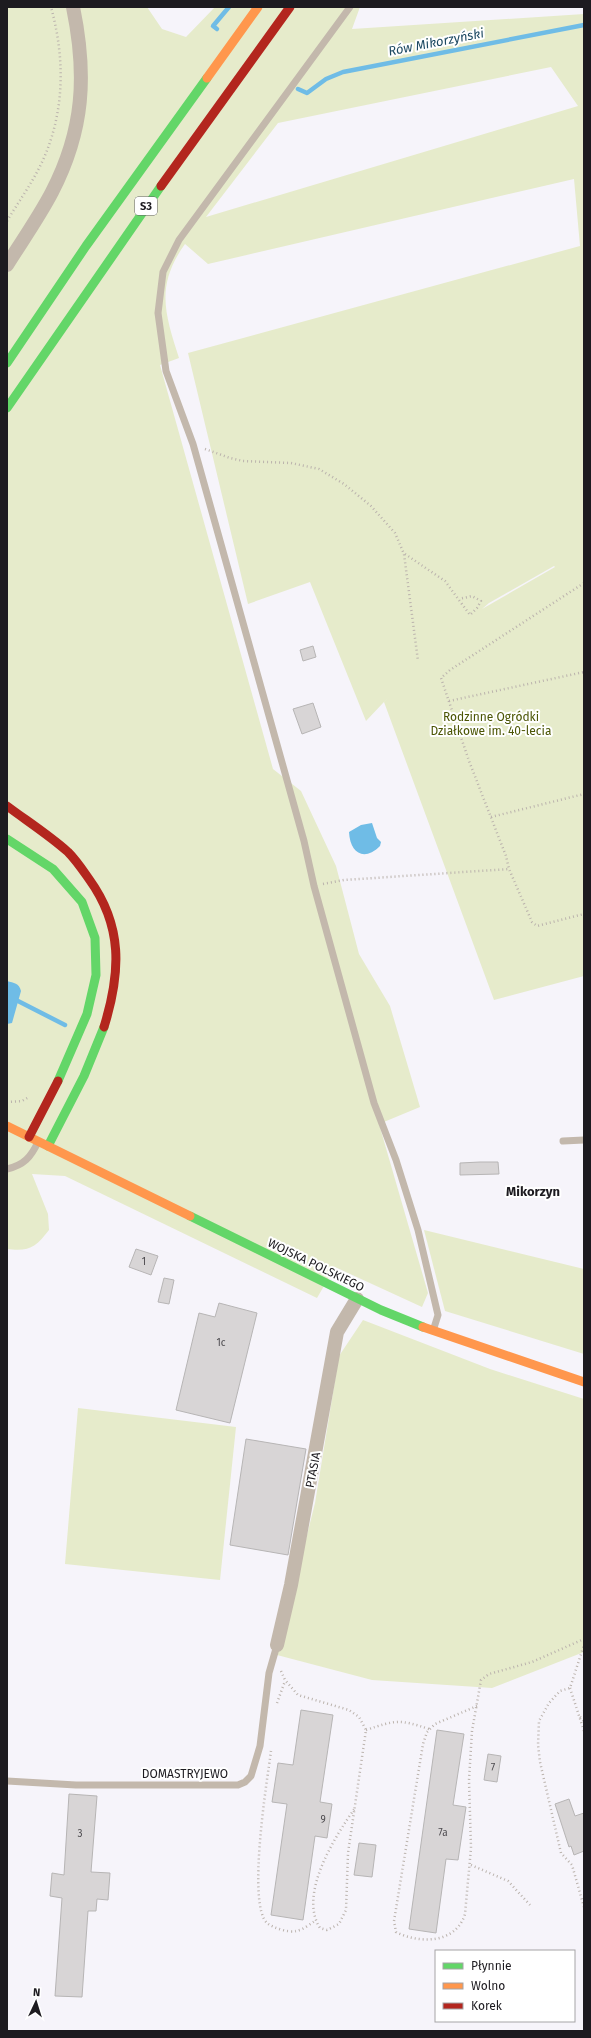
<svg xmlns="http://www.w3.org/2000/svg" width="591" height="2038" font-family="'Fira Sans',sans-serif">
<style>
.green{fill:#e6ebcb;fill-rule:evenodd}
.water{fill:#6fbce6}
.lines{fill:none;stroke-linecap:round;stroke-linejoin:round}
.stream{stroke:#6fbce6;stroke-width:4.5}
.building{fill:#d8d5d6;stroke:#b7b5b5}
.path{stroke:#bbb3ad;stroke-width:2.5;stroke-dasharray:1 3;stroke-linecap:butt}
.lane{stroke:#c3b8ac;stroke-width:7}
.street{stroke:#c3b8ac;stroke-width:14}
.fast{stroke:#63d668;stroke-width:9}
.slow{stroke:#ff974d;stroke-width:9}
.jam{stroke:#b3261e;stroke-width:9}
.labels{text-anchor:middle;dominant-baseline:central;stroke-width:4;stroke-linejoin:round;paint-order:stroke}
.number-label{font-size:10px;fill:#4c4a4e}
.shield{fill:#fff;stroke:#615f63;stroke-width:1}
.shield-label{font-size:11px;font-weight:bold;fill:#1d1b20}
.park-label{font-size:12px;fill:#4b5504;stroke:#fff}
.street-label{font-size:12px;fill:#1d1b20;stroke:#fff}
.water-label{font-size:13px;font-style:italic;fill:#1d4962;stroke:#fff}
.neighbourhood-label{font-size:13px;font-weight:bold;fill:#1d1b20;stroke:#fff}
</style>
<rect width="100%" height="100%" fill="#f6f4fa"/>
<g class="green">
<path d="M7,7h140l15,22 24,8 29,-30h145l-8,22 232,-15v962l-90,24 -110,-298 16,-17 -34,36 -56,-139 -62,22 -60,-251 392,-107 -6,-67 -366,85 -23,-20c-30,42 -20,70 -6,114l-19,7 113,404 28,22 35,75 23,88 31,52 30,101 -41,17 49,169 -6,14 -87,-40 -18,31 -252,-122 -33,-2 16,40 1,16c-13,17 -20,22 -42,19zM551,67l27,39 -372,111 72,-94zM554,566l1,1 -73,42 7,-6z"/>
<path d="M424,1230l160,39v85l-139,-43z"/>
<path d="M363,1320l127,49 94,30v253l-92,36 -120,-8 -95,-25 38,-152 24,-147z"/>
<path d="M78,1408l158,19 -16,153 -155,-16z"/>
</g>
<g class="water">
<path d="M372,823l5,15 4,4 -1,4c-16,16 -30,7 -31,-14l12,-7z"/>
<path d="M7,981c7,2 12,2 14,10l-9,32 -5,1z"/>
</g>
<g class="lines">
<g class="stream">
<path d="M217,29l-4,-3 16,-19"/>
<path d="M298,89l9,4 19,-14 17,-7 241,-47"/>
<path d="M18,1001l47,24"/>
</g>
</g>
<g class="building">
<path d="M313,646l3,11 -13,4 -3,-11z"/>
<path d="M313,703l8,24 -19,7 -9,-25z"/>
<path d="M480,1162h18l1,12 -39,1v-12z"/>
<path d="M136,1249l22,7 -7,19 -22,-8z"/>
<path d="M164,1278l10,2 -5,24 -11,-2z"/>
<path d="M219,1303l38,10 -27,110 -54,-13 23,-97 16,4z"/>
<path d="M246,1439l60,10 -18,106 -58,-10z"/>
<path d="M301,1710l32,5 -13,87 12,2 -5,34 -12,-2 -12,84 -32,-5 16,-111 -15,-2 6,-39 15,2z"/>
<path d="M437,1730l27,4 -11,71 13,2 -8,53 -12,-1 -10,74 -27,-4z"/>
<path d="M488,1754l13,2 -4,26 -13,-2z"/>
<path d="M69,1794l28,2 -6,76 19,1 -2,27 -11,-1 -1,12h-8l-6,86 -27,-1 7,-98 -12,-2 2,-23 12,2z"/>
<path d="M569,1799l6,17 9,-3v38l-10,4 -3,-9 -2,1 -14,-43z"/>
<path d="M359,1843l17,2 -4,32 -18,-2z"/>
</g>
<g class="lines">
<g class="path">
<path d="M7,221c12,-20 26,-39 36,-61 22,-49 22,-102 8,-153"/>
<path d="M205,449l25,9 13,3 48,2 28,6 25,15 27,22 24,27 9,21 14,107"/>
<path d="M405,554l40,27 25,34 7,-7 4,-7 -9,-5 -13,3"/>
<path d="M584,583l-134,87 -9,8 28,83 37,95 3,13 23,53 5,4 47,-12"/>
<path d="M449,701l135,-29"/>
<path d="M491,817l93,-23"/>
<path d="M323,884l21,-4 165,-11"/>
<path d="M7,1102l15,-1 7,-4"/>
<path d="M281,1671l4,9 13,15 51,15 10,7 7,13 -18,123 -2,57 -7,14 -12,6 -7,-2c-22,-34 15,-91 35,-120"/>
<path d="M570,1688l14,43"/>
<path d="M277,1703l8,-22"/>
<path d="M477,1706l-42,18 -8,8 -4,12 -29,177 2,11c23,12 60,12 69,-18l6,-66 -2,-68 3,-49 9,-51 8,-6 43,-12 52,-23"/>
<path d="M580,1717l4,4"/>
<path d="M366,1730c30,-10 33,-11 63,-1"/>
<path d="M271,1751c-4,30 -24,153 -4,172 6,5 22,10 29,8 7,-1 14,-7 19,-10"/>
<path d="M471,1865l37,16 22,24"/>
<path d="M584,1907l-12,-42 -11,-12 -21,-91 -2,-17 1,-24 10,-18 11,-12 10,-3 14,-43"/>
</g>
<g class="lane">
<path d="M350,7l-171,233 -16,32 -5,41 8,58 27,73 111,397 10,45 60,217 22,57 22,70 20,85 -5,16"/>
<path d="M563,1141l21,-1"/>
<path d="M7,1169c17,-4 24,-12 31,-27"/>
<path d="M7,1781l69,4h162l7,-3 6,-6 9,-30 9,-73 8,-28"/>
</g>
<g class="street">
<path d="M7,265c15,-24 32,-48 45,-73 32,-62 35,-117 21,-185"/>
<path d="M277,1645l14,-60 46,-253 20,-33"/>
</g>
<g class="fast">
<path d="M7,363l79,-117 121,-168"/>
<path d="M7,408l154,-222"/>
<path d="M7,839l46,30 29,33 13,36 1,37 -9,39 -29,67"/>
<path d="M48,1146l36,-70 20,-49"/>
<path d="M190,1216l191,94 42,17"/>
</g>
<g class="slow">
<path d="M207,78l51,-71"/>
<path d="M7,1126l183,90"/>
<path d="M423,1327l161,55"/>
</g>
<g class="jam">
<path d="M161,186l129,-179"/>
<path d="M7,806c20,15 42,29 61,46 8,8 14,17 21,27 34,47 32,93 15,148"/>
<path d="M29,1137l29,-56"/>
</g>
</g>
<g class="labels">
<g class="number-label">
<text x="144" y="1262">1</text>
<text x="221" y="1343">1c</text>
<text x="493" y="1768">7</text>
<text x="323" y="1820">9</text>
<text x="443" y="1833">7a</text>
<text x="80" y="1834">3</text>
</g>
<rect class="shield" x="135" y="197" width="22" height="18" rx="3"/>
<g class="shield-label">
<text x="146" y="206">S3</text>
</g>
<g class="park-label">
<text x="491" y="717">Rodzinne Ogródki<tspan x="491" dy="14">Działkowe im. 40-lecia</tspan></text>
</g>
<g class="street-label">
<text transform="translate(316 1265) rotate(26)">WOJSKA POLSKIEGO</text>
<text transform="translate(313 1470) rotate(-79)">PTASIA</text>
<text x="185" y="1774">DOMASTRYJEWO</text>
</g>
<g class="water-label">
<text transform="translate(436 42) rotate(-11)">Rów Mikorzyński</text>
</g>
<g class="neighbourhood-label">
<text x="533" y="1191">Mikorzyn</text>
</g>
</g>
<rect width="591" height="2038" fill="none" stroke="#1d1b20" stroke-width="16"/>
<rect x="435" y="1950" width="140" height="72" fill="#ffffff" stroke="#a5a4a6"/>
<rect x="443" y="1963" width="20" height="6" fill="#63d668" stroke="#a5a4a6"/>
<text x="471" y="1970" font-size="12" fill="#1d1b20">Płynnie</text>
<rect x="443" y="1983" width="20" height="6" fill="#ff974d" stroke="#a5a4a6"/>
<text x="471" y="1990" font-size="12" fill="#1d1b20">Wolno</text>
<rect x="443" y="2003" width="20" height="6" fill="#b3261e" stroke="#a5a4a6"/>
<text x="471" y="2010" font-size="12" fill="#1d1b20">Korek</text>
<g transform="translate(36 2002) rotate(4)" stroke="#ffffff" stroke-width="3" paint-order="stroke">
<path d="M0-3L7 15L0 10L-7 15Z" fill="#1d1b20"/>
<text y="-6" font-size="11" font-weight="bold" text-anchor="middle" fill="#1d1b20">N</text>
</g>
</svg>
